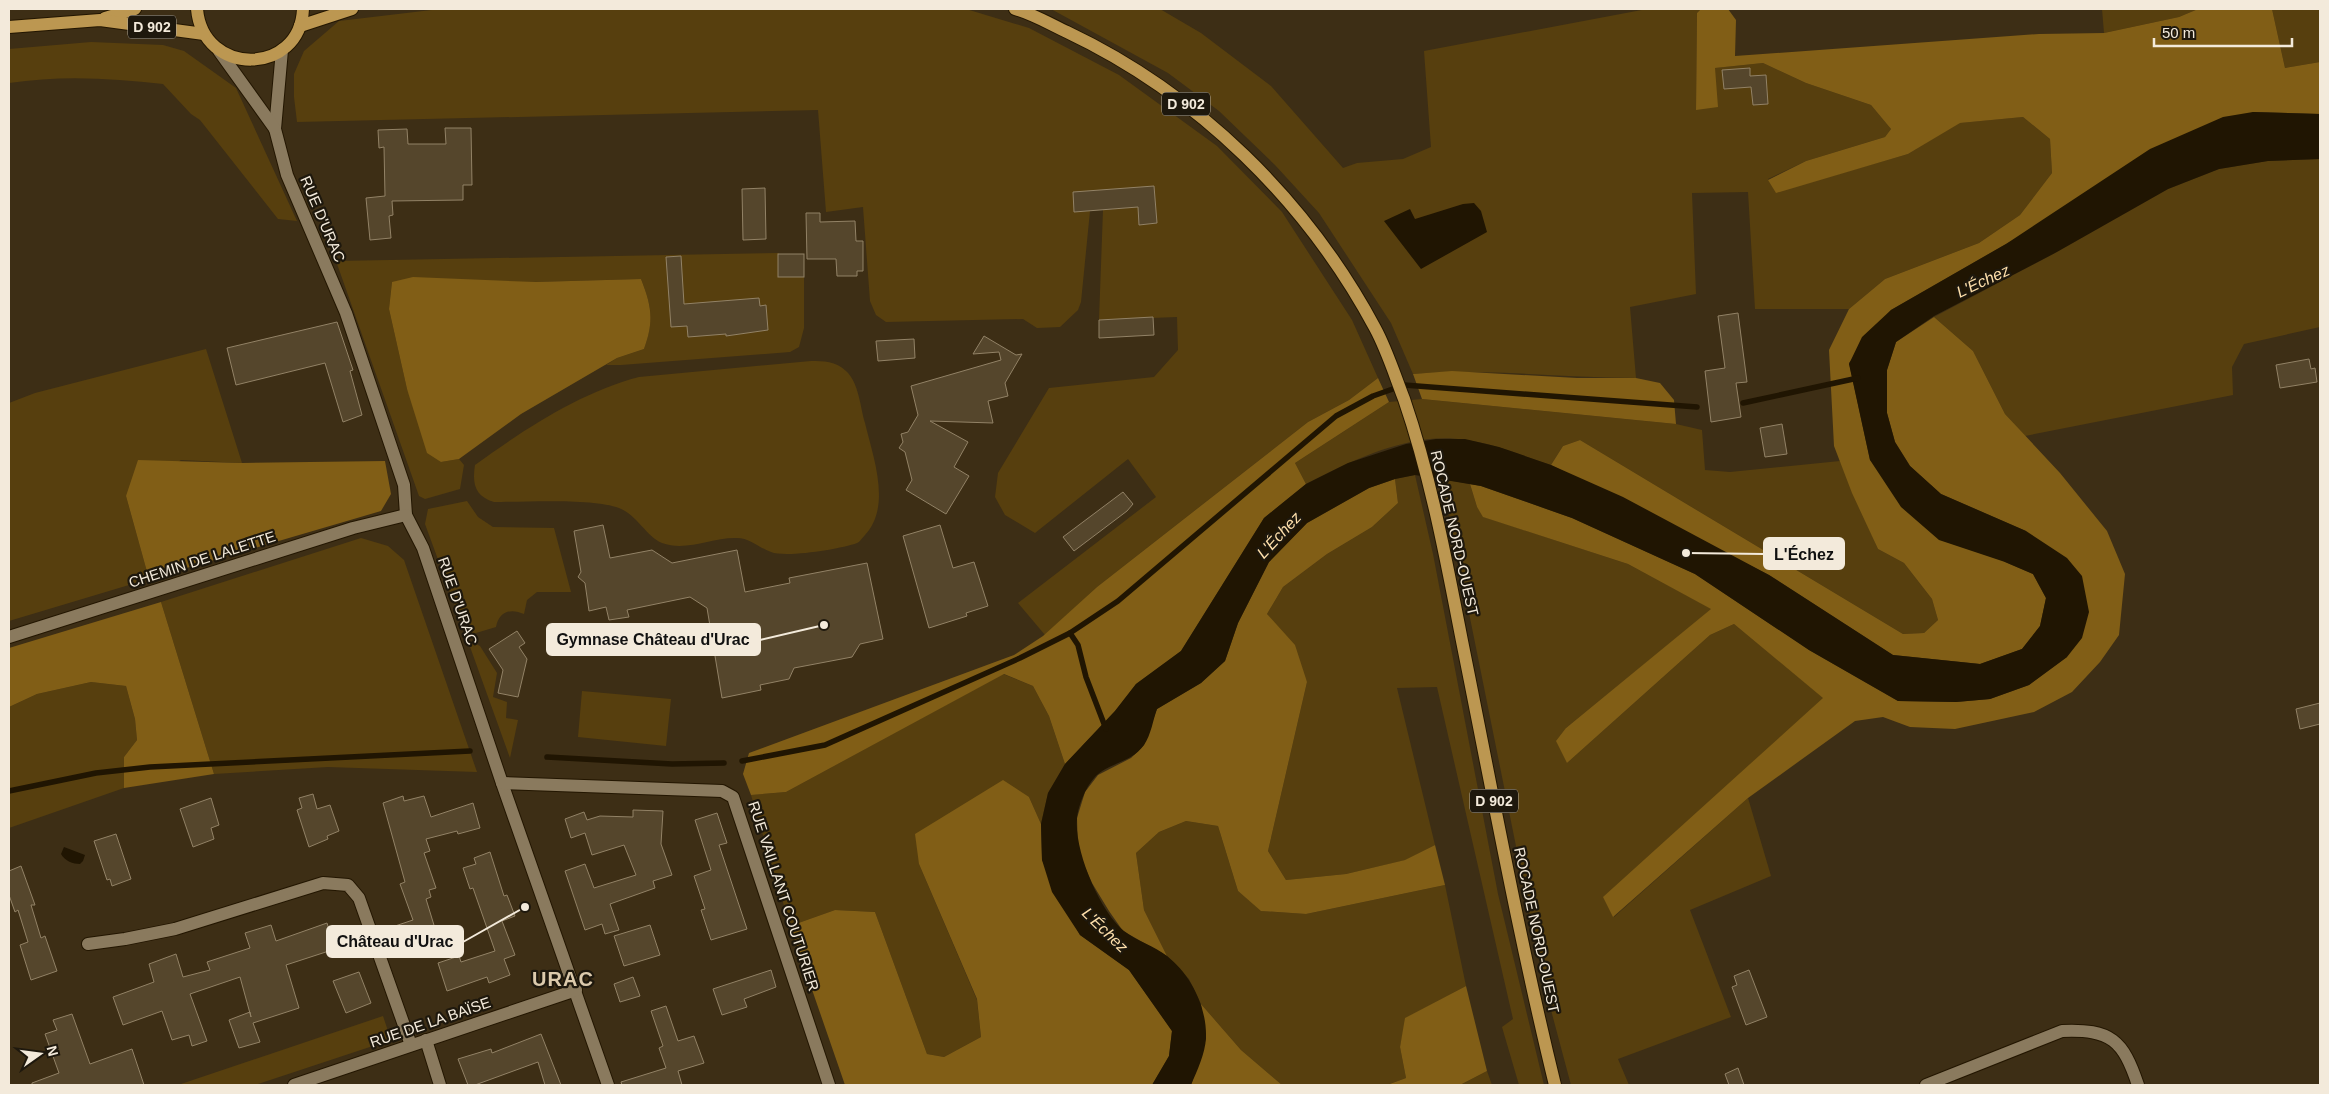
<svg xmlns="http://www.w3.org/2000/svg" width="2329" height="1094" font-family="Arial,sans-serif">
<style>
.green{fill:#573f0e}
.forest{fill:#815e16}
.water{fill:#201502}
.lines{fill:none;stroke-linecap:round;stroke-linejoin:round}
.stream{stroke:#201502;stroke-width:5.5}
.building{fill:#55462c;stroke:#928266}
.minor-casing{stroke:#231600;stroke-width:14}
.major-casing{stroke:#231600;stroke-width:14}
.minor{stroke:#8a7a5e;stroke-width:12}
.major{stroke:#bc9751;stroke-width:12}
.labels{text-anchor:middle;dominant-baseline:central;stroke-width:4.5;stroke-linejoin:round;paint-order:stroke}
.shield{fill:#1e180d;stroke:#b3ab9d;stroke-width:1}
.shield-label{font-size:14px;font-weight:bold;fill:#f3eadb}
.street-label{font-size:15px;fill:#f3eadb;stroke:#1e180d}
.water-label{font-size:16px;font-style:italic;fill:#fedfab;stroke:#1e180d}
.district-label{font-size:20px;font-weight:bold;letter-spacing:1px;fill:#dccaac;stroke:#1e180d}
.leader{fill:none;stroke:#f3eadb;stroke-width:2}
.callout-dot{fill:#f3eadb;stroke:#1e180d;stroke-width:2}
.callout{fill:#f3eadb;stroke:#f3eadb;stroke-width:2}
.callout-label{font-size:16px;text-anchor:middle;font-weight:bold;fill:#111}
</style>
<rect width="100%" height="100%" fill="#3d2e15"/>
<g class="green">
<path d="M440,9h526l63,19 90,47 98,71 65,66 70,108 26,58 -29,22 -41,22 -211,165 -52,48 -27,-32 138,-106 -28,-38 -93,74 -30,-18 -10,-18 3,-24 51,-85 105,-11 24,-27 -1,-33 -78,3 4,-110 35,-3 1,18 18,-2 -3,-36 -81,6 1,19 16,-1 -9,91 -3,8 -18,17 -23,1 -14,-9 -137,3 -10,-7 -6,-14 -7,-94 -37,5 -8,-102 -521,12 -3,-25v-23l10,-23 35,-30z"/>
<path d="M1051,9h109l41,24 70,53 72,82 14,-5 46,-4 28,-12 -7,-96 223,-42h54l-4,4 -1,97 18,-42 49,-5 43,20 65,22 20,24 -6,8 -79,24 -38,18 8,13 132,-38 51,-31 64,-6 27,22 2,34 -32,42 -41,28 -94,36 -36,30h-94l-7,-117 -56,1 4,101 -66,13 6,71c-74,0 -149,-10 -223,-4l-22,-51 -72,-110 -44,-48 -56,-54 -51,-38z"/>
<path d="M2102,9h96l-19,8 -75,16z"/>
<path d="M2272,9h48v53l-35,6z"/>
<path d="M91,42l72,3 21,6 52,37 61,133 -19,-2 -78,-99 -9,-6 -28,-30c-51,-6 -103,-9 -154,-1v-34z"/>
<path d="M2320,159v168l-76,17 -12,23 1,28 -208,41 -20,-22 -32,-63 -39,-34 121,-64 113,-64 51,-20 48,-8z"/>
<path d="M779,253l-1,24h26v51l-5,19 -9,5 -169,13h-15l11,-7 27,-9c10,-29 8,-42 -3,-70l-106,3h-143l-3,27 18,80 34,73 18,-3 5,6 -4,24 -35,10 -6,-3 -83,-235z"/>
<path d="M206,349l36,114 -61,-3 -55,36 23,83 -140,42v-218l26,-10z"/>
<path d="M811,361c12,0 25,0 35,10 13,12 14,35 19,52 8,34 27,83 0,112 -3,3 -5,7 -8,8 -16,6 -71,15 -86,9 -12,-4 -21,-14 -34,-14 -25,-1 -50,14 -75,5 -15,-6 -25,-28 -43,-35 -26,-10 -95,-6 -125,-6 -19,-6 -22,-18 -19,-37 48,-35 106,-73 164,-88z"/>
<path d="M1422,399l254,25 26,6 3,40 25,2 110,-11 38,88 26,14 28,36 6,21 -14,13 -21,1 -323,-194 -17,6 -12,19c-28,-9 -55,-21 -85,-25 -55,-9 -113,20 -160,44l-11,-21 94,-61z"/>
<path d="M1415,475l18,79 65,340 46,191h-25l-17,-58 11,-8 -76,-332 -40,1 38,157 -29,15 -60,14 -60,6 -18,-29 39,-169 -40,-68 16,-27 44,-33 45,-27 26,-24 -3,-24z"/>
<path d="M1442,479l28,5 7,23 7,10 144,47 84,45 -146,119 1,35 143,-128 24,-11 90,74 -220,199 10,20 134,-119 23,78 -81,34 41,107 -113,42 11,26h-58l-28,-105z"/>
<path d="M467,501l11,16 15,10 61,1 17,64h-34l-10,8 -3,14c-13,-6 -25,-3 -28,13l-30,9 -41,-112 3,-15z"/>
<path d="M361,538l27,8 16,14 73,212 -149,-5 -114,7 -53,-172z"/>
<path d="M474,643l6,3 17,27 -4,24 14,5 -1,16 12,2 -8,38 -41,-114z"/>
<path d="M1003,674l30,12 16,30 16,48 -17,29 -7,31 -12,-27 -110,67 58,136 4,37 -37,20 -17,-3 -52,-142 -40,-2 -45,16 -39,-131 35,-3z"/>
<path d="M91,682l35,4 9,33 2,21 -13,17v31l-115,40v-121l28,-13z"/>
<path d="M582,691l89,8 -5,47 -88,-9z"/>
<path d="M1186,821l32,5 20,65 24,20 44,3 139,-29 21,101 -60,32 -6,29 6,31 -19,7h-105l-41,-35 -40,-46 -12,-25 -22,-23 -23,-46 -8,-57 23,-21z"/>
<path d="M383,1016l8,24 -136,45h-77z"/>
<path d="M1487,1071l5,14h-32z"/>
</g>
<g class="forest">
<path d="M1701,9h27l8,11 -1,36 304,-22 65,-1 75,-16 19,-8h74l13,59 35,-6v52l-67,-2 -247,132 -115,66 -42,53 21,97 135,102 28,12 13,24 -6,28 -18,23 -42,15 -87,-9 -124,-80 -218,-110 12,-19 17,-6 323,194 21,-1 14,-13 -6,-21 -28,-36 -26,-14 -26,-56 -18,-47 -5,-96 20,-41 36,-30 94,-36 41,-28 32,-42 -2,-34 -27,-22 -63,6 -52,31 -132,39 -8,-13 38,-19 79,-24 6,-8 -20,-24 -65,-22 -43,-20 -48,5 3,39 -22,3 1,-97z"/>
<path d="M413,277l122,5 106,-3c11,28 13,42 3,70l-27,9 -96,56 -62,45 -18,3 -14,-9 -20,-64 -18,-80 3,-27z"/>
<path d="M1934,317l39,34 32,63 55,59 47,58 18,43 -6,61 -19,27 -28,30 -38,20 -79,17 -45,-2 -27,-10 -28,4 -107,77 -135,119 -10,-20 220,-199 -89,-74 -24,11 -143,128 -11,-22 10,-13 145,-119 -83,-45 -145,-47 -6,-10 -7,-23 11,2 91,32 123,56 114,76 89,51 58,1 34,-3 39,-14 38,-28 -41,-126 -85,-37 -31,-28 -15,-24 -8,-29v-43l9,-28z"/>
<path d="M1452,371l125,7h59l24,5 14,17 2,24 -254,-25 -9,-25z"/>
<path d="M1378,378l11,24 -94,61 11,21 -42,34 -83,133 -45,33 -21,27 -50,53 -16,-48 -16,-30 -29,-12 -218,118 -35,3 -8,-21 6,-21 265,-98 29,-19 54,-49 211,-165 41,-22z"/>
<path d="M138,460l104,3 143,-2 6,33 -10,17 -232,68 -23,-83z"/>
<path d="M1395,479l3,24 -26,24 -45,27 -44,33 -16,27 28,31 12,37 -39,169 18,29 60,-6 59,-14 30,-15 10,40 -139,29 -45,-3 -23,-20 -20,-65 -32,-5 -27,11 -23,21 8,57 23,46 -44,-25 -14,-20 -17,-28 -14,-32 -1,-33 8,-26 13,-17 33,-17 13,-13 13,-36 44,-26 24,-22 13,-38 31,-61 38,-39 62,-35z"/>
<path d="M161,602l53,172 -90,14v-31l13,-17 -2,-21 -9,-33 -35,-4 -54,12 -28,13v-59z"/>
<path d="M1003,780l26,17 12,27 1,36 38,75 49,35 43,61 -3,25 -17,29h-307l-55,-159 45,-16 40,2 52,142 17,3 37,-20 -4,-38 -58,-135 -4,-30z"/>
<path d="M1466,986l21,85 -27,14h-73l19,-7 -6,-31 5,-29z"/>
<path d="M1201,1004l40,46 41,35h-91l15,-46z"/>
</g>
<g class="water">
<path d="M2253,112l67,2v45l-52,2 -49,8 -51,20 -113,64 -121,63 -38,26 -9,28v43l8,29 15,24 31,28 85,37 41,27 15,18 7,36 -7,26 -15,19 -38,28 -39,14 -34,3 -58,-1 -89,-51 -114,-76 -123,-56 -91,-32 -66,-11 -20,4 -26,9 -62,35 -38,39 -31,61 -13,38 -24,22 -44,26c-4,11 -6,26 -13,36 -12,17 -32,17 -47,30 -10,9 -19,30 -20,44 -3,31 23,93 47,112 13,10 30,15 43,25 24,19 40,51 39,82 -1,16 -9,33 -15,47h-39l17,-29 3,-25 -43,-61 -49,-35 -28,-43 -10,-32 -1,-36 7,-31 17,-29 50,-53 21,-27 45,-33 83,-133 42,-34 42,-21 58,-19 30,-5h29l34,8 52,18 72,32 146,78 124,80 87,9 42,-15 18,-23 6,-28 -13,-24 -28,-12 -66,-22 -38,-33 -31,-47 -21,-96 13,-27 29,-27 115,-66 144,-95 73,-32z"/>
<path d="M1474,203l7,8 6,21 -66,37 -37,-48 26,-12 5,10 48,-15z"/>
<path d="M64,847l21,8 -2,6 -3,3c-7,0 -15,-3 -19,-10z"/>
</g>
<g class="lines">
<g class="stream">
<path d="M1743,403l115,-25"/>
<path d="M1070,633l8,12 8,32 20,52"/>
<path d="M547,757l125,7 52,-1"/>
<path d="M742,761l83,-16 195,-87 50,-25 48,-32 218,-185 37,-20 31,-11 293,22"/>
<path d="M9,791l87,-18 54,-6 320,-16"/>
</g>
</g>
<g class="building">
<path d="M1750,68v8l16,-1 2,29 -15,1 -2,-18 -27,2 -2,-19z"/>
<path d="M445,128h26l1,57h-9v15l-71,1 1,14 -4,1 2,22 -21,2 -4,-42 19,-2 -1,-49 -5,1 -1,-18 29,-1 1,15h38z"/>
<path d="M1154,186l3,37 -18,2 -1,-18 -64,5 -1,-20z"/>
<path d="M765,188l1,51 -23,1 -1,-51z"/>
<path d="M806,213h14v9l35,-1 1,20h7v30h-6v5h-20l-1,-17h-29z"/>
<rect x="778" y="254" width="26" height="23"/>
<path d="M681,256l3,48 75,-6 1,8 6,-1 2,25 -42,6v-2l-38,3 -1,-11 -16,1 -5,-70z"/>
<path d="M1738,313l9,69 -11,1 5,34 -30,5 -6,-51 20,-3 -7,-52z"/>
<path d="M1153,317l1,18 -55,3v-18z"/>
<path d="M337,322l16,48 -3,1 12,44 -19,7 -18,-59 -89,22 -9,-37z"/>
<path d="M984,336l32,19 6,-1 -17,29 3,13 -20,5 5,22 -63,-2 38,21 -14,25 15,9 -23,38 -40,-24 6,-10 -7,-28 -6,-4 4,-6 -2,-8 7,-2 10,-17 -7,-29 90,-26 -2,-8 -26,2z"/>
<path d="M914,339l1,19 -37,3 -2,-20z"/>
<path d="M2309,359l2,10 4,-1 2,14 -37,6 -4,-23z"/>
<path d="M1782,424l5,30 -22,3 -5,-29z"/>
<path d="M1123,492l10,12 -6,7 -53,40 -11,-14z"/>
<path d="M603,525l7,33 42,-8 20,13 65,-13 8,42 45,-9 -1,-5 78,-15 16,76 -23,5 -8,13 -58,11 -5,11 -29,6 1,5 -39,8 -15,-90 -17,-11 -63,13 2,7 -20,3 -3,-13 -17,4 -4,-28 -7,-6 3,-5 -7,-41z"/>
<path d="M940,525l13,43 21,-6 14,44 -22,7 1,3 -38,12 -26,-92z"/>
<path d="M517,631l8,12 -6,4 8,12 -9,38 -20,-4 5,-23 -14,-21z"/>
<path d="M2320,703v21l-20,5 -4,-20z"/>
<path d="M313,794l4,15 13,-4 9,26 -12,5 1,3 -19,8 -12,-37 5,-2 -3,-10z"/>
<path d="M403,796l1,5 20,-5 7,21 42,-14 7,25 -22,6 -1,-3 -31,8 4,12 -6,2 12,35 -7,2 2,7 -5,2 11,36 -35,12 -7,-21 18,-6 -13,-36 5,-2 -22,-79z"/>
<path d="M211,798l8,27 -8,3 3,11 -21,8 -13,-38z"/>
<path d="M633,810l30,1 -2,33 11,31 -19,6 2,7 -45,16 9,26 -14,4 -3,-10 -17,6 -20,-59 20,-7 9,24 42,-13 -12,-30 -32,10 -7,-22 -14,5 -6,-19 19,-7 3,8 13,-4 33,1z"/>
<path d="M717,813l10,30 -8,2 28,84 -36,11 -10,-30 4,-1 -11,-33 17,-6 -16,-50z"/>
<path d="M116,834l15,45 -19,7 -2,-7 -3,1 -13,-39z"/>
<path d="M490,852l14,44 3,-1 8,21 -13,5 13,34 -11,4 6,16 -21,8 -2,-6 -40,14 -9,-28 21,-7 2,6 34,-11 -22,-63 -3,1 -7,-21 13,-4 -2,-6z"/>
<path d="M21,866l14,39h-4l10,33 4,-2 12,35 -26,9 -11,-35 8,-3 -10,-32 -3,2 -6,-17v-24z"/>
<path d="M327,923l8,26 -49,16 13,43 -46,15 7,19 -21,6 -10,-28 21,-8 1,5 -11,-40 -50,17 17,47 -15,5 -3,-11 -17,5 -10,-29 -39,14 -10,-28 41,-15 -5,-18 27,-10 7,23 27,-7 -3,-8 43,-14 -5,-15 26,-8 5,16z"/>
<path d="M650,925l10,30 -36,11 -10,-30z"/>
<path d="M771,970l5,17 -32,12 3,8 -25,8 -9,-26z"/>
<path d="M1749,970l18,47 -21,8 -14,-38 5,-2 -3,-9z"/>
<path d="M359,972l12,31 -25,10 -13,-32z"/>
<path d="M633,977l7,19 -20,6 -6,-18z"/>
<path d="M666,1006l12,35 16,-5 10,27 -26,8 4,14h-60l-1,-3 45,-14 -7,-20 4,-2 -12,-35z"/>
<path d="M72,1014l18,50 42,-15 12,36h-112v-2l27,-10 -14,-39 12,-4 -4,-10z"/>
<path d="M541,1034l20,51h-16l-7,-23 -63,23h-7l-10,-26 33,-10 1,4z"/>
<path d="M1738,1068l6,17h-15l-4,-11z"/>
</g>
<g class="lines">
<defs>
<g id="minor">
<path d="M282,50l-7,79 12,46 59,138 58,172 2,30 17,33 79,235 106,302"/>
<path d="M219,51l56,78"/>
<path d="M9,637l344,-109 53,-13"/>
<path d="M502,783l220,8 11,6 96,288"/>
<path d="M88,944l37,-5 50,-10 148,-46 25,2 11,13 52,147"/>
<path d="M426,1040l14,45"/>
<path d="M294,1085l282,-95"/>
<path d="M1926,1085l136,-54c49,-2 61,9 76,54"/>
</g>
<g id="major">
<path d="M197,9c6,68 103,67 106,0"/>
<path d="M1015,9c18,5 35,15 52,23 131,62 240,169 308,296 12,22 20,48 29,71 27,79 42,160 58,242 30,149 57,297 93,444"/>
<path d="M105,18l30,-9"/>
<path d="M300,26l52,-17"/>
<path d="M9,27l91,-7 104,14"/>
</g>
</defs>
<use href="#minor" class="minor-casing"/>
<use href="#major" class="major-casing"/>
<use href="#minor" class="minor"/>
<use href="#major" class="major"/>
</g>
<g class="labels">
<g class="shield">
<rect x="128" y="15.5" width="48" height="23" rx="4"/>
<rect x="1162" y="92.5" width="48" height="23" rx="4"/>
<rect x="1470" y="789.5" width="48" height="23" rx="4"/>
</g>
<g class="shield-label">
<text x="152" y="27">D 902</text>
<text x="1186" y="104">D 902</text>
<text x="1494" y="801">D 902</text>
</g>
<g class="street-label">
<text transform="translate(323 219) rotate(67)">RUE D'URAC</text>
<text transform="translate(1455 533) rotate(77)">ROCADE NORD-OUEST</text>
<text transform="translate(202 559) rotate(-18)">CHEMIN DE LALETTE</text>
<text transform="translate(458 601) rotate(71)">RUE D'URAC</text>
<text transform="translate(784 896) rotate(72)">RUE VAILLANT COUTURIER</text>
<text transform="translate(1537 930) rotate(78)">ROCADE NORD-OUEST</text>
<text transform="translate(430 1022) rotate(-19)">RUE DE LA BAÏSE</text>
</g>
<g class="water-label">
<text transform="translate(1983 281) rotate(-25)">L'Échez</text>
<text transform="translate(1279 535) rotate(-47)">L'Échez</text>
<text transform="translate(1105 930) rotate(44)">L'Échez</text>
</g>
<g class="district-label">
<text x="563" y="979">URAC</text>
</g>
</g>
<path class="leader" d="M1686 553L1764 554M824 625L760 640M525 907L463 942"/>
<g class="callout-dot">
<circle cx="1686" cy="553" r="5"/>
<circle cx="824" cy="625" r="5"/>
<circle cx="525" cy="907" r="5"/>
</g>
<g class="callout">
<rect x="1764" y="538" width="80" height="31" rx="5"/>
<rect x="547" y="624" width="213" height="31" rx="5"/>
<rect x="327" y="926" width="136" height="31" rx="5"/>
</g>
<g class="callout-label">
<text x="1804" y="560">L'Échez</text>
<text x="653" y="645">Gymnase Château d'Urac</text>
<text x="395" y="947">Château d'Urac</text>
</g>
<rect width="2329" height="1094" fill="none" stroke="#f3eadb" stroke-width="20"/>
<g transform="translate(40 1054) rotate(76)" stroke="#1e180d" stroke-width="4" paint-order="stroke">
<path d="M0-4L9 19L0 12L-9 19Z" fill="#f3eadb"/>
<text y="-8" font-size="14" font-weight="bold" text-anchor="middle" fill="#f3eadb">N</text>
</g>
<path d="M2154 38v8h138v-8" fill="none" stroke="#f3eadb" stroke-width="2.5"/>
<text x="2162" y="38" font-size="15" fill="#f3eadb" stroke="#1e180d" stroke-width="4" paint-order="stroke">50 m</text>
</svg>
